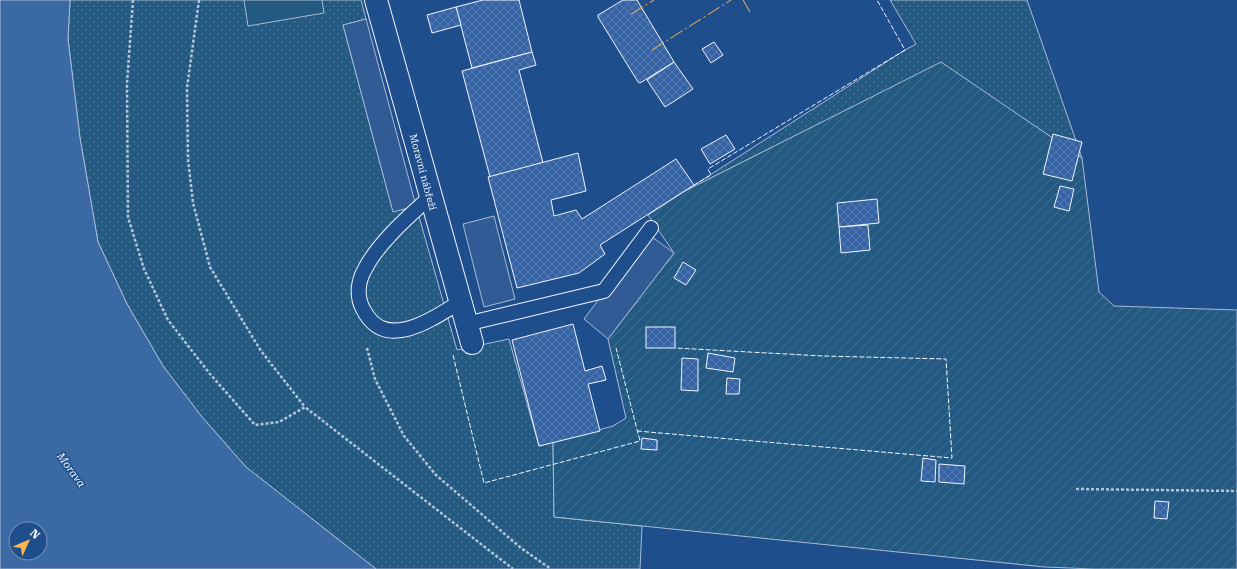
<svg xmlns="http://www.w3.org/2000/svg" width="1237" height="569" font-family="'Roboto Serif',serif">
<style>
.grass{fill:url(#grass-dots);stroke:#a8bbd7}
.park{fill:#245a82;stroke:#a8bbd7}
.garden{fill:url(#garden-furrows);stroke:#a8bbd7}
.parking{fill:#305b95;stroke:#a8bbd7}
.water{fill:#3b69a3;stroke:#a8bbd7;fill-rule:evenodd}
.building{fill:url(#building-cross-hatch);stroke:#f2f6ff}
.lines{fill:none;stroke-linecap:round;stroke-linejoin:round}
.lane-casing{stroke:#f2f6ff;stroke-width:16}
.street-casing{stroke:#f2f6ff;stroke-width:24}
.path{stroke:#b3c4dc;stroke-width:2.5;stroke-dasharray:3 2;stroke-linecap:butt}
.lane{stroke:#1f4e8c;stroke-width:14}
.street{stroke:#1f4e8c;stroke-width:22}
.fence{stroke:#f2f6ff;stroke-width:1;stroke-dasharray:5 2;stroke-linecap:butt}
.power{stroke:#ffb74d;stroke-width:1;stroke-dasharray:14 3 2 3;stroke-linecap:butt}
.labels{text-anchor:middle;dominant-baseline:central;stroke-width:3;stroke-linejoin:round;paint-order:stroke}
.street-label{font-size:10px;fill:#f2f6ff;stroke:#1f4e8c}
.water-label{font-size:11px;font-style:italic;fill:#f2f6ff;stroke:#1f4e8c}
</style>
<defs>
<pattern id="grass-dots" width="8" height="8" patternUnits="userSpaceOnUse"><rect width="8" height="8" fill="#245a82"/><path d="M2 2h.1M6 6h.1" fill="none" stroke="#447295" stroke-width="1.8" stroke-linecap="round"/></pattern>
<pattern id="garden-furrows" width="10" height="10" patternUnits="userSpaceOnUse"><rect width="10" height="10" fill="#245a82"/><path d="M-1 1l2-2M0 10L10 0M9 11l2-2" fill="none" stroke="#447295"/></pattern>
<pattern id="building-cross-hatch" width="8" height="8" patternUnits="userSpaceOnUse"><rect width="8" height="8" fill="#3563a3"/><path d="M0 0l8 8M0 8l8-8" fill="none" stroke="#537ab1"/></pattern>
</defs>
<rect width="100%" height="100%" fill="#1f4e8c"/>
<g class="grass">
<path d="M70,0h291l5,19 -23,6 50,186 23,-5 41,144 52,-11 30,107 14,-4 1,75 88,9 -2,43h-264l-130,-102 -44,-50 -39,-51 -36,-62 -29,-62 -18,-104 -12,-99z"/>
<path d="M890,0h137l55,158 -141,-95 -256,128 220,-141 11,-6z"/>
</g>
<path class="park" d="M244,0h78l2,13 -76,13z"/>
<path class="garden" d="M941,62l141,96 17,134 15,14 123,4v259h-144l-48,-2 -491,-50 -1,-75 60,-16 13,-8 -18,-79 66,-86 -26,-38 37,-24z"/>
<g class="parking">
<path d="M366,19l50,187 -23,6 -50,-187z"/>
<path d="M494,216l21,83 -31,8 -21,-83z"/>
<path d="M648,234l26,19 -66,86 -24,-20z"/>
</g>
<path class="water" d="M0,0h70l-2,39 12,99 18,104 29,62 36,62 39,51 44,50 130,102h-376zM16,529h24v24h-24z"/>
<g class="building">
<path d="M483,0h36l13,52 -60,16 -16,-61z"/>
<path d="M623,0h14l37,62 -34,21 -2,-1 -40,-65v-2z"/>
<path d="M456,7l5,18 -29,8 -5,-18z"/>
<path d="M714,42l9,13 -12,8 -9,-14z"/>
<path d="M532,52l4,13 -17,5 24,93 -53,14 -28,-106z"/>
<path d="M674,62l19,27 -28,18 -18,-27z"/>
<path d="M1053,134l29,8 -10,39 -29,-7z"/>
<path d="M726,135l9,14 -25,15 -9,-15z"/>
<path d="M578,153l8,38 -35,9 3,16 22,-6 6,9 94,-60 18,26 -94,60 5,9 -26,19 -62,15 -29,-111z"/>
<path d="M1060,186l14,3 -5,22 -15,-4z"/>
<path d="M877,199l2,24 -40,4 -2,-24z"/>
<path d="M868,225l2,25 -29,3 -2,-26z"/>
<path d="M683,262l13,8 -10,15 -12,-7z"/>
<path d="M573,324l12,47 17,-5 4,14 -18,4 12,47 -61,15 -27,-106z"/>
<rect x="646" y="327" width="29" height="21"/>
<path d="M708,353l27,5 -2,14 -27,-4z"/>
<path d="M682,358l16,1v32l-17,-1z"/>
<path d="M727,378l13,1 -1,15h-13z"/>
<path d="M642,438l15,2v10l-16,-1z"/>
<path d="M923,458l13,2 -1,22 -14,-1z"/>
<path d="M939,464l26,2 -1,18 -25,-2z"/>
<path d="M1155,501l14,1 -2,17 -13,-1z"/>
</g>
<g class="lines">
<defs>
<g id="lane">
<path d="M430,197c-21,19 -52,46 -65,72 -7,12 -9,27 -2,40 22,44 69,10 97,-7"/>
<path d="M466,324l138,-33 47,-63"/>
</g>
<path id="street" d="M376,0l96,343"/>
</defs>
<use href="#lane" class="lane-casing"/>
<use href="#street" class="street-casing"/>
<g class="path">
<path d="M133,0l-6,83 1,134 16,52 24,51 42,54 45,51 24,-3 26,-15 208,162"/>
<path d="M199,0l-12,88 1,71 5,44 17,64 51,84 44,56"/>
<path d="M367,348l8,31 29,57 32,39 85,73 30,21"/>
<path d="M1076,489l161,2"/>
</g>
<use href="#lane" class="lane"/>
<use href="#street" class="street"/>
<g class="fence">
<path d="M694,185l17,-10 -3,-6 197,-119 -28,-50"/>
<path d="M453,355l31,128 156,-42 -24,-93"/>
<path d="M637,431l315,27 -6,-99 -123,-3 -148,-8"/>
</g>
<g class="power">
<path d="M743,0l7,12"/>
<path d="M631,14l23,-14"/>
<path d="M652,50l79,-50"/>
</g>
</g>
<g class="labels">
<g class="street-label">
<text transform="translate(423 172) rotate(75)">Moravní nábřeží</text>
</g>
<g class="water-label">
<text transform="translate(71 470) rotate(54)">Morava</text>
</g>
</g>
<g transform="translate(28 541) rotate(45)"><circle r="19" fill="#1f4e8c" stroke="#7391ba"/>
<path d="M0-3L7 15L0 10L-7 15Z" fill="#ffb74d"/>
<text y="-6" font-size="11" font-weight="bold" text-anchor="middle" fill="#f2f6ff">N</text>
</g>
</svg>
